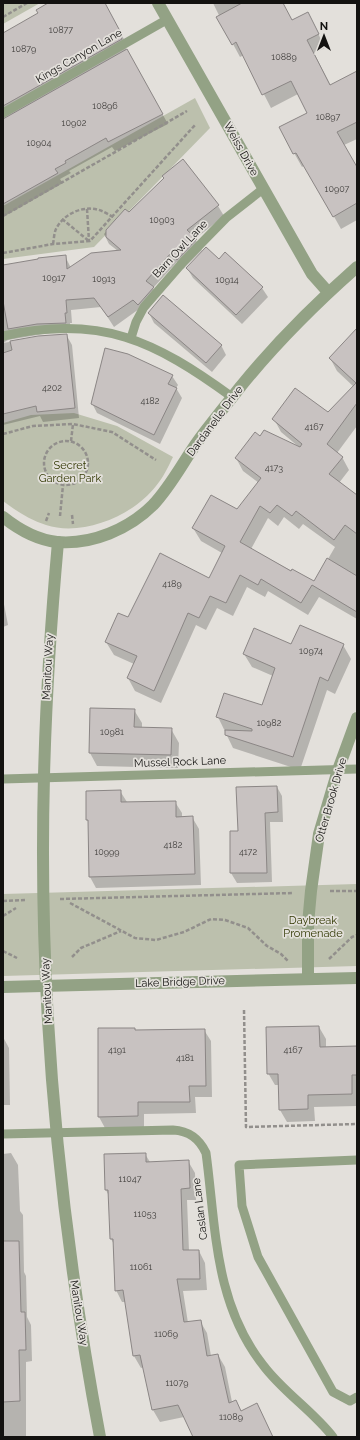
<svg xmlns="http://www.w3.org/2000/svg" width="360" height="1440" font-family="Raleway,sans-serif">
<style>
.green{fill:#bcc0ad}
.shadow{fill:#0003;fill-rule:evenodd}
.building{fill:#c8c2c1;stroke:#8b8685}
.lines{fill:none;stroke-linecap:round;stroke-linejoin:round}
.path{stroke:#928f8c;stroke-width:2.5;stroke-dasharray:4 2;stroke-linecap:butt}
.lane{stroke:#93a285;stroke-width:9}
.street{stroke:#93a285;stroke-width:12}
.labels{text-anchor:middle;dominant-baseline:central;stroke-width:3.5;stroke-linejoin:round;paint-order:stroke}
.number-label{font-size:9px;fill:#403e3c}
.street-label{font-size:11px;fill:#131210;stroke:#e3e0db}
.park-label{font-size:11px;fill:#323803;stroke:#e3e0db}
</style>
<rect width="100%" height="100%" fill="#e3e0db"/>
<g class="green">
<path d="M3,3h37l-37,21z"/>
<path d="M195,98l15,30 -116,119 -91,12v-53z"/>
<path d="M74,413l43,13 56,31c-5,10 -10,21 -17,29 -23,30 -74,51 -110,39 -16,-5 -30,-14 -43,-24v-78l28,-8z"/>
<path d="M357,884v82l-354,10v-82z"/>
</g>
<g class="shadow">
<path d="M51,3h53l21,38 -2,1 3,7 42,75 -53,27 -3,-4 -43,24 2,2 -11,6 3,4 -60,34v-183l36,-20z"/>
<path d="M213,3h69l10,18 23,6 10,21 -11,5 17,33 26,19v34l-13,6 13,24v51l-16,9 -36,-64 -3,2 -22,-39 28,-15 -10,-19 -27,14 -27,-53 -4,2 -7,-13z"/>
<path d="M183,160l35,46 6,10 -29,23 7,11 -19,19 -6,-7 -24,26 5,9 -14,17 -5,-5 -25,18 -13,-20 -30,3 1,13h-2l1,9 -28,2 -35,6 -5,3 36,-6 28,-1 5,9 7,73 -36,4 -3,-6 -37,9v-159l62,-10 6,12 47,-17 -9,-7 -5,-10 21,-24 4,3z"/>
<path d="M219,260l43,28 6,9 -26,27 -49,-46 -6,-10z"/>
<path d="M149,313l72,32 5,10 -14,17 -58,-49z"/>
<path d="M357,330v96l-20,27 5,4 7,13 -10,13 17,13 1,-2v125l-38,-22 -11,18 -40,-24 -3,6 -18,-10 -14,29 -16,-8 -11,22 -10,-5 -35,78 -26,-12 -7,-13 6,-14 -20,-9 -8,-13 23,-23 81,-40 12,-26 -21,-12 -8,-13 44,-18 22,-27 -16,-12 -7,-13 24,-21 39,10 -18,-15 -7,-13 54,-5 26,-27 -17,-16 -7,-13zM284,517l15,12 4,-5 32,23 -21,36 -63,-34 17,-31 10,8z"/>
<path d="M172,376l6,9 -2,3 6,10 -22,46 -63,-31 -5,-10z"/>
<path d="M3,599l5,26 -5,2z"/>
<path d="M343,645l8,14 -16,35 -8,-4 -27,80 -67,-22 -15,-31 44,-10 11,-31 -21,-9 -8,-13 48,-8z"/>
<path d="M134,710l8,13v6h29l8,14 -1,25 -81,-2 -7,-13z"/>
<path d="M277,787l5,9 1,26h-13l2,60 -35,1 -6,-10v-41h8z"/>
<path d="M120,791l7,11h48l7,11v5l10,-1 7,12 2,56 -105,3 -6,-11 -1,-54 -2,-3z"/>
<path d="M319,1027l7,12v9l31,-1v59l-43,1 1,14 -28,1 -7,-12v-25h-5l-7,-12z"/>
<path d="M135,1029l1,2 68,-1 7,11 1,56h-17l1,16 -52,1v13l-39,1 -6,-11z"/>
<path d="M3,1037l6,11 1,57h-7z"/>
<path d="M11,1153l7,12 2,46 3,4 1,57 2,4 1,41 4,8 1,36 -6,1v75h-23v-283z"/>
<path d="M145,1154l5,8 38,-1 7,12 1,27h-9l2,51h10l6,12 2,27 -24,1 5,32 12,-2 7,12 4,23 7,-1 7,12 7,35 3,-1 7,11 15,-7 16,32h-79l-10,-20 -24,5 -7,-12 -9,-43 -3,1 -7,-12 -8,-54h-4l-6,-12 -1,-44 -4,-7 -2,-43 -3,-6z"/>
</g>
<g class="building">
<path d="M48,3h57l15,28 -2,1 4,7 -119,67v-73l35,-20 -2,-3z"/>
<path d="M242,3h41l9,17 16,-8 11,22 -12,6 23,45 27,-14v51l-20,10 20,35v36l-24,14 -37,-64 -3,1 -14,-27 28,-14 -16,-32 -29,14 -26,-53 -4,3 -16,-28z"/>
<path d="M127,49l36,65 -55,28 -2,-4 -41,23 1,2 -11,6 3,4 -55,31v-85z"/>
<path d="M183,159l36,46 -32,25 10,9 -20,21 -6,-7 -25,28 8,6 -16,18 -5,-5 -25,17 -14,-19 -28,2 1,13h-2l1,10 -29,1 -29,5 -5,-28v-36l35,-6v-1l28,-3 1,14 24,-16 30,-3 -15,-13v-7l19,-21 4,3 35,-34 -2,-2z"/>
<path d="M206,247l13,12 6,-7 38,35 -27,28 -50,-47z"/>
<path d="M163,295l59,50 -16,18 -58,-50z"/>
<path d="M357,328v75l-30,41 16,13 -14,17 28,21v39l-12,-9 -11,15 -38,-29 -4,5 -15,-11 -7,8 -10,-7 -20,36 51,29 1,-2 22,12 13,-23 30,18v36l-45,-27 -11,18 -40,-24 -3,6 -18,-10 -14,28 -16,-7 -11,22 -11,-5 -34,78 -27,-13 10,-22 -32,-14 13,-29 10,4 32,-64 49,25 16,-32 -33,-18 19,-33 26,14 24,-31 -26,-20 20,-26 5,4 4,-6 36,17 2,-3 -30,-25 23,-31 33,24 28,-29 -27,-25z"/>
<path d="M67,334l8,74 -38,4 -1,-6 -33,8v-61l9,-3 -2,-9 28,-5z"/>
<path d="M105,348l23,6 45,21 -5,9 9,4 -23,47 -63,-31z"/>
<path d="M300,625l44,19 -16,37 -8,-4 -27,80 -68,-22v-5l27,1v-2l-36,-12 8,-24 38,12 13,-37 -32,-14 11,-26 37,16z"/>
<path d="M90,708l45,1 -1,18 38,1 -1,27 -82,-2z"/>
<path d="M277,786l1,26 -13,1 2,60h-37v-42h8l-2,-44z"/>
<path d="M121,790v12l55,-1v16l17,-1 2,58 -106,3 -1,-57h-2v-29z"/>
<path d="M319,1026l1,21 37,-1v29h-5v19l-44,1v14l-29,1 -1,-36h-11l-1,-47z"/>
<path d="M98,1028h37v2l70,-1 1,57h-17l1,16h-52v14l-40,1z"/>
<path d="M146,1153v9l43,-2 1,28 -9,1 2,61h16l1,29h-23l7,43 17,-2 6,36 11,-2 11,49 7,-3 5,11 16,-8 16,34h-80l-15,-32 -26,5 -12,-55 -7,1 -10,-66 -8,1 -2,-52h-3l-2,-49h-3l-1,-36z"/>
<path d="M3,1241h16l2,71h4l1,38h-7l1,51 -17,1z"/>
</g>
<g class="lines">
<g class="path">
<path d="M3,17l24,-14"/>
<path d="M87,209l2,32"/>
<path d="M3,216l184,-105"/>
<path d="M62,219l27,22"/>
<path d="M53,244c1,-5 1,-11 3,-15 8,-16 29,-25 46,-18 3,1 7,4 11,6"/>
<path d="M3,253l50,-9 37,-3 105,-116"/>
<path d="M3,434l30,-8 40,-2 39,8 44,28"/>
<circle cx="66" cy="463" r="22"/>
<path d="M71,441l2,-17"/>
<path d="M72,515l1,9"/>
<path d="M60,516l3,-31"/>
<path d="M46,521l3,-8"/>
<path d="M330,891h27"/>
<path d="M60,899l233,-6"/>
<path d="M3,901l24,-1"/>
<path d="M70,903l65,35 21,2 28,-8 27,-13 14,1 23,8 19,18 14,8 7,7"/>
<path d="M3,916l13,-8"/>
<path d="M3,951l14,7"/>
<path d="M72,957l9,-9 40,-17"/>
<path d="M329,959l23,-22 5,-2"/>
<path d="M244,1010l2,117 111,-3"/>
</g>
<g class="lane">
<path d="M3,113l165,-94"/>
<path d="M3,336c98,-22 152,5 229,61"/>
<path d="M131,338l5,-16 8,-15 40,-46 42,-43 37,-29"/>
<path d="M3,779l354,-10"/>
<path d="M3,1134l170,-4c16,1 26,8 33,23 10,74 8,150 57,212 20,27 49,45 70,72"/>
<path d="M357,1160l-118,5 3,41 16,51 75,135 17,9 7,-4"/>
</g>
<g class="street">
<path d="M158,3l154,271 16,18"/>
<path d="M3,517c15,12 35,23 54,25 35,3 72,-13 96,-37 18,-19 30,-43 45,-64 14,-19 29,-37 43,-55 35,-43 74,-82 116,-119"/>
<path d="M58,542c-7,78 -12,156 -14,234 -6,222 15,444 56,661"/>
<path d="M308,979v-55l3,-33 8,-57 19,-64 19,-52"/>
<path d="M3,987l354,-9"/>
</g>
</g>
<g class="labels">
<g class="number-label">
<text x="61" y="30">10877</text>
<text x="24" y="49">10879</text>
<text x="284" y="57">10889</text>
<text x="105" y="106">10896</text>
<text x="328" y="117">10897</text>
<text x="74" y="123">10902</text>
<text x="39" y="143">10904</text>
<text x="337" y="189">10907</text>
<text x="162" y="220">10903</text>
<text x="54" y="278">10917</text>
<text x="104" y="279">10913</text>
<text x="227" y="280">10914</text>
<text x="52" y="388">4202</text>
<text x="150" y="401">4182</text>
<text x="314" y="427">4167</text>
<text x="274" y="468">4173</text>
<text x="172" y="584">4189</text>
<text x="311" y="651">10974</text>
<text x="269" y="723">10982</text>
<text x="112" y="732">10981</text>
<text x="173" y="845">4182</text>
<text x="107" y="852">10999</text>
<text x="248" y="852">4172</text>
<text x="117" y="1050">4191</text>
<text x="293" y="1050">4167</text>
<text x="185" y="1058">4181</text>
<text x="130" y="1179">11047</text>
<text x="145" y="1214">11053</text>
<text x="141" y="1267">11061</text>
<text x="166" y="1334">11069</text>
<text x="177" y="1383">11079</text>
<text x="231" y="1417">11089</text>
</g>
<g class="street-label">
<text transform="translate(79 56) rotate(-30)">Kings Canyon Lane</text>
<text transform="translate(241 149) rotate(61)">Weiss Drive</text>
<text transform="translate(180 249) rotate(-47)">Barn Owl Lane</text>
<text transform="translate(215 421) rotate(-53)">Dardanelle Drive</text>
<text transform="translate(48 667) rotate(-87)">Manitou Way</text>
<text transform="translate(180 762) rotate(-2)">Mussel Rock Lane</text>
<text transform="translate(331 800) rotate(-74)">Otter Brook Drive</text>
<text transform="translate(180 982) rotate(-2)">Lake Bridge Drive</text>
<text transform="translate(47 991) rotate(-93)">Manitou Way</text>
<text transform="translate(200 1209) rotate(-97)">Caslan Lane</text>
<text transform="translate(79 1313) rotate(81)">Manitou Way</text>
</g>
<g class="park-label">
<text x="70" y="465">Secret<tspan x="70" dy="13">Garden Park</tspan></text>
<text x="313" y="920">Daybreak<tspan x="313" dy="13">Promenade</tspan></text>
</g>
</g>
<rect width="360" height="1440" fill="none" stroke="#131210" stroke-width="8"/>
<g transform="translate(324 36)" stroke="#e3e0db" stroke-width="3" paint-order="stroke">
<path d="M0-3L7 15L0 10L-7 15Z" fill="#131210"/>
<text y="-6" font-size="11" font-weight="bold" text-anchor="middle" fill="#131210">N</text>
</g>
</svg>
